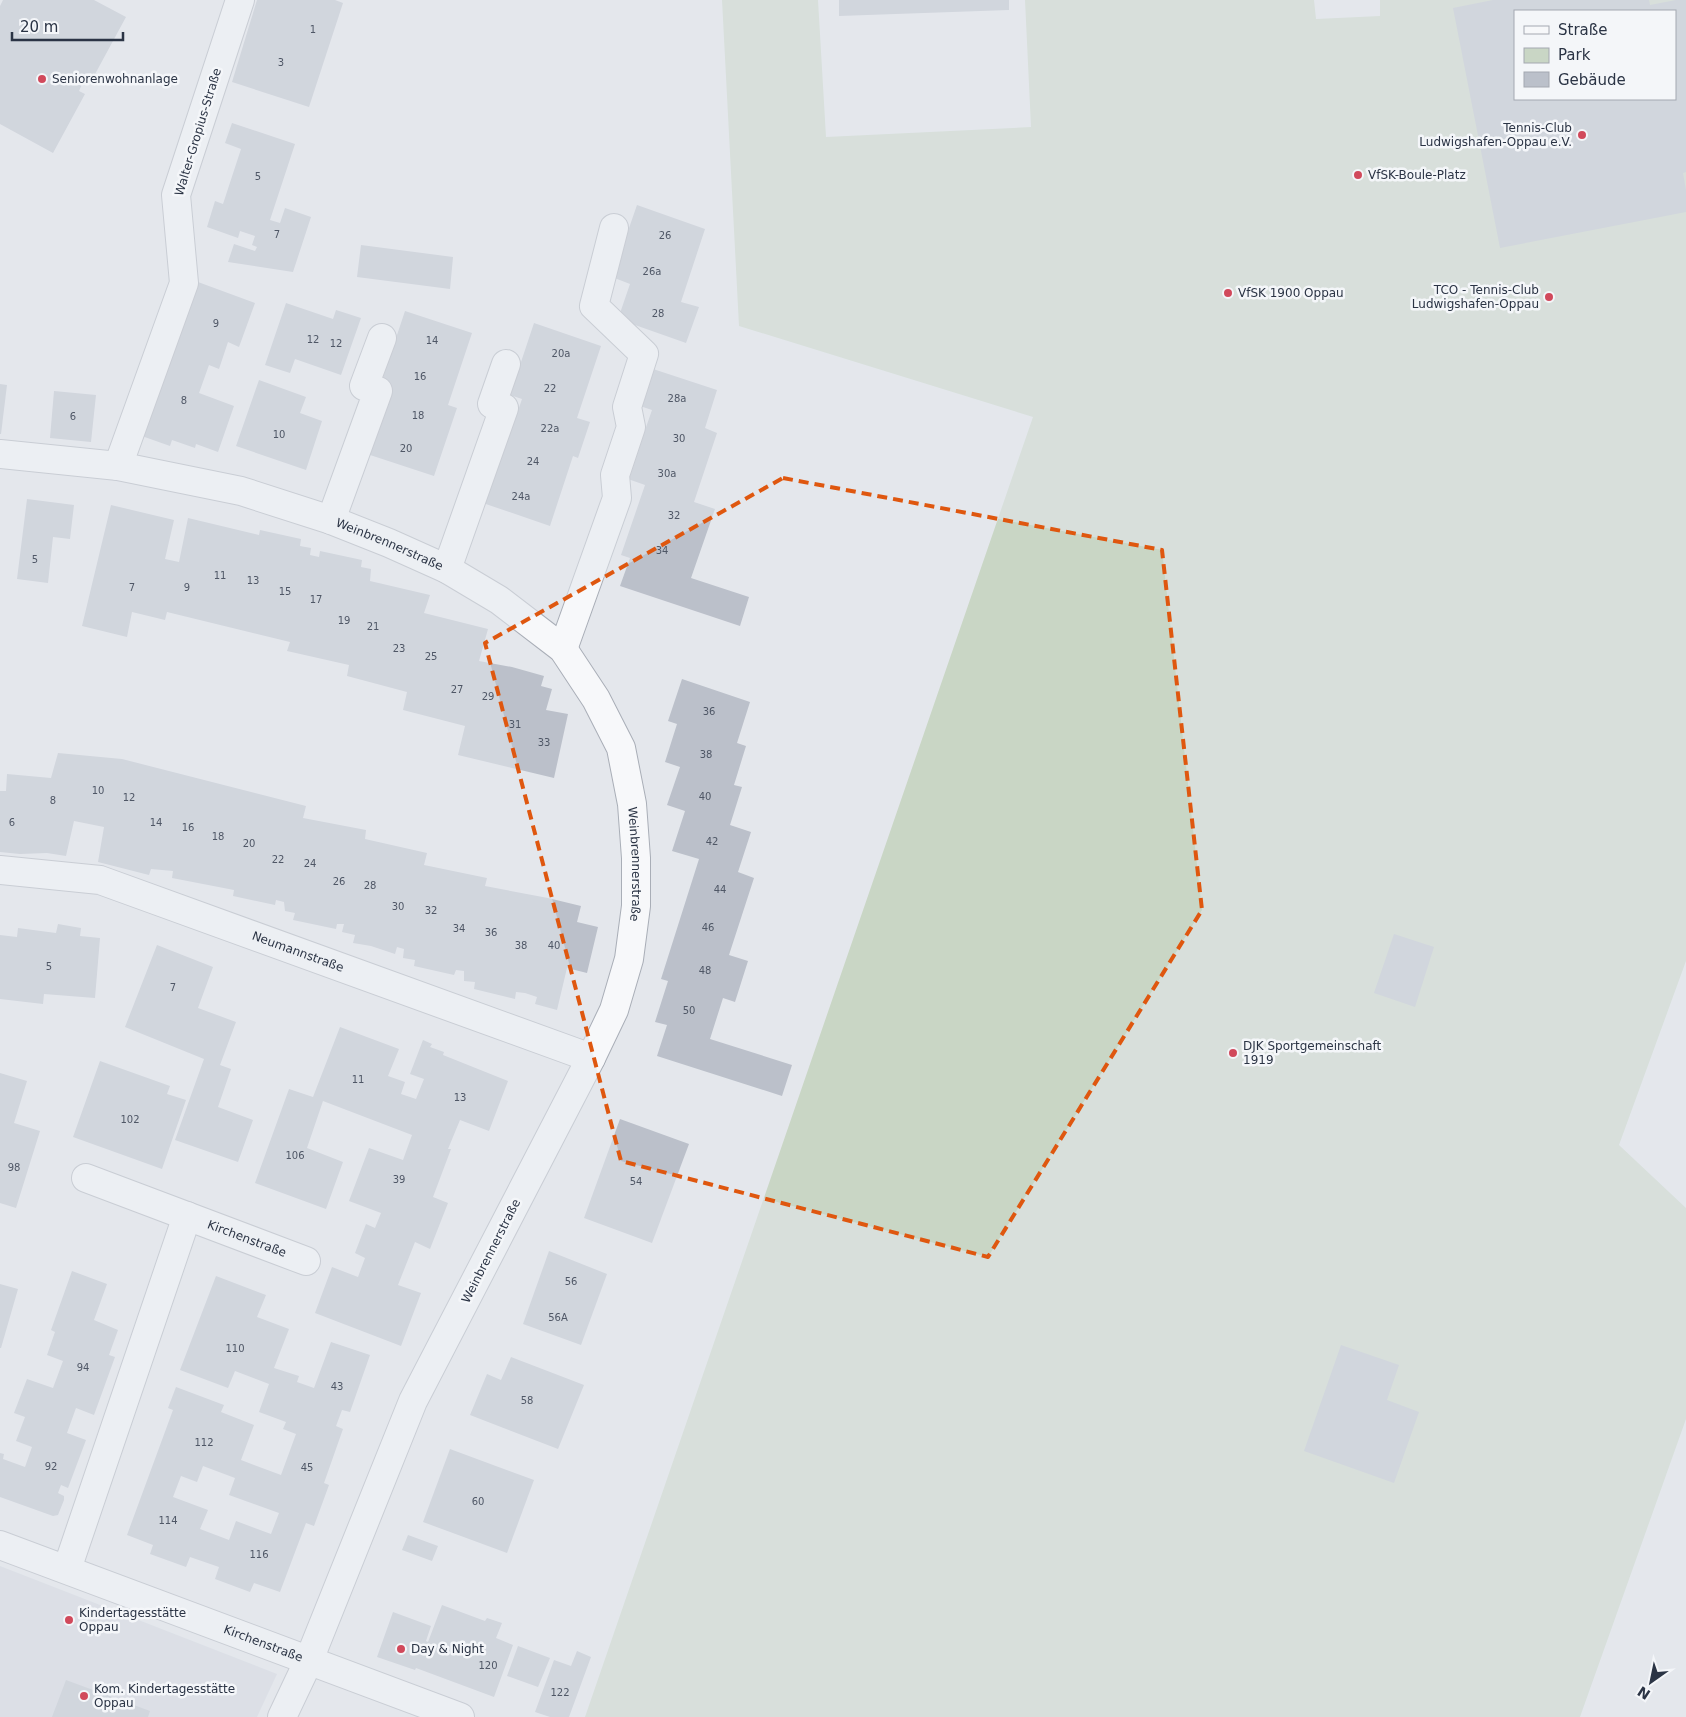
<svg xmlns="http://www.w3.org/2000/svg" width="1686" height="1717" font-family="'DejaVu Sans',sans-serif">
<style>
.built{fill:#d2d6de}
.green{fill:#c9d6c5;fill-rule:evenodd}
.building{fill:#bbc0ca;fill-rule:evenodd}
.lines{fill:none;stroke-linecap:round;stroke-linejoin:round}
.minor-casing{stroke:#a9aeb7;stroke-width:30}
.minor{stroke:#f7f8fa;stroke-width:28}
.marked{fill:none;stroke:#df570f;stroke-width:4;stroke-dasharray:10 6;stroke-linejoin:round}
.poi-dot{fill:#d1495b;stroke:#f4f6f9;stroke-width:2}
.labels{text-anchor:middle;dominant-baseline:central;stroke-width:5;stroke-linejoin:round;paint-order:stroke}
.number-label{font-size:10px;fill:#4f5766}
.poi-label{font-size:12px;fill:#2b3445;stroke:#f4f6f9;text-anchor:start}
.street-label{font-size:12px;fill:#2b3445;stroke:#f4f6f9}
</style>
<rect width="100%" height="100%" fill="#e4e7ec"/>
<path class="built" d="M0,1566l277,108 -20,43h-257z"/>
<path class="green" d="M722,0h96l8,137 205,-10 -6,-127h289l2,19 64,-3v-16h306v961l-67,184 67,63v211l-106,298h-995l448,-1300 -294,-91zM1515,11h160v88h-160z"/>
<g class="building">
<path d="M3,0h91l32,17 -32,59 -6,-3 -5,9 -4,9 6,3 -32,59 -53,-29v-118z"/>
<path d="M257,0h78l8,3 -34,104 -77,-25z"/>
<path d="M839,0h170v10l-170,6z"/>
<path d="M1493,0h156l1,5 26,-5h10v172l-3,1 3,17v22l-186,36 -47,-240zM1515,11h160v88h-160z"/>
<path d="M232,123l63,21 -25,76 10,3 5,-15 26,9 -18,55 -65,-10 6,-18 21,7 2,-4 -5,-2 3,-9 -15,-5 -2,7 -31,-11 8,-26 8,3 18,-55 -16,-6z"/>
<path d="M637,205l68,24 -24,73 18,5 -13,36 -68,-24 12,-35 -18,-7z"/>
<path d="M361,245l92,12 -3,32 -93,-12z"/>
<path d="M198,282l57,21 -16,44 -11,-5 -9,27 -10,-4 -10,28 35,13 -16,46 -22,-8 -1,4 -23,-8 -2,6 -31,-11 35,-83z"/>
<path d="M286,303l47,16 3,-9 25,8 -20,57 -46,-16 -5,14 -25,-8z"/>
<path d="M405,311l67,22 -24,72 9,3 -23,68 -67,-22 14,-71z"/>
<path d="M534,323l67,23 -24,72 13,4 -12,36 -5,-2 -23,70 -70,-24 24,-70 6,2 12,-35 -12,-4z"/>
<path d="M650,368l67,22 -12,38 12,5 -23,69 21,7 -24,69 58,19 -9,29 -120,-40 10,-28 -9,-3 24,-70 -17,-6 24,-69 -15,-5z"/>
<path d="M259,380l47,17 -6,16 22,8 -16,49 -70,-24z"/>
<path d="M0,384l7,1 -6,49h-1z"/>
<path d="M54,391l42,4 -5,47 -41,-4z"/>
<path d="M27,499l47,6 -4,34 -17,-2 -5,46 -31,-4z"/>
<path d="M111,505l63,15 -9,39 14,3 9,-44 71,17 1,-5 41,9 -1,7 11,2 -1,7 9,2 1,-6 42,9 -1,7 10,2 -1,12 60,14 -6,18 64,16 -9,32 33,6 32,9 -3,10 11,3 -6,21 22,4 -14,64 -96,-23 7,-29 -62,-16 4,-18 -60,-16 2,-11 -62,-14 3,-9 -123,-30 -2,8 -33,-8 -5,25 -45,-11z"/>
<path d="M682,679l68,23 -13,41 9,3 -12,39 8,2 -12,38 21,7 -13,40 16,6 -25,77 19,6 -13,41 -12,-4 -13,41 82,26 -10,31 -125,-40 10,-31 -12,-3 13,-41 -7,-2 38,-120 -27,-8 13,-40 -18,-6 13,-38 -15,-5 12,-38 -9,-3z"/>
<path d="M58,753l64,6 184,47 -3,12 63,12 -1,9 62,14 -3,12 63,13 -2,8 63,12 33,8 -4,16 21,5 -11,46 -20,-5 -10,42 -22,-6 2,-7 -12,-4 -9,-1 -1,7 -41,-10 1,-7 -11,-1v-10l-8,-1 -2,5 -40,-9 1,-6 -12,-2 1,-9 -7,-2 -2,7 -24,-8 -18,-3 2,-8 -13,-3 2,-8h-7l-1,5 -43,-9 2,-7 -10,-2 -1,-9 -8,-2 -1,5 -42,-9 1,-6 -62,-12 1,-7 -22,-2 -2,6 -51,-13 6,-35 -30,-6 -8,35 -19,-3 -27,1 -20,-2v-61h6l1,-17 44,4z"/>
<path d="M58,924l23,4 -1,8 20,2 -5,60 -51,-4 -1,10 -43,-5v-64l17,2 1,-9 38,5z"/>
<path d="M1394,934l40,13 -19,60 -41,-14z"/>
<path d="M157,945l56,22 -15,41 38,14 -16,43 11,4 -13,38 35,13 -15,42 -63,-22 29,-81 -79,-32z"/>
<path d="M340,1027l59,22 -11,27 17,6 -4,12 15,5 8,-20 -14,-5 13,-34 9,4 -2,3 14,5 -1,3 65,26 -19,50 -29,-11 -12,29h3l-18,48 15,6 -18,46 -15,-7 -17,43 23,8 -20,53 -86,-33 17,-46 26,10 7,-19 -10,-5 11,-29 9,4 6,-15 -32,-12 20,-53 34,12 9,-25 -89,-34 -16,47 36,14 -17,47 -71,-26 34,-94 24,8z"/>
<path d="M100,1061l70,25 -3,8 19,6 -24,69 -89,-32z"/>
<path d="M0,1073l27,8 -13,42 26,8 -24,77 -16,-5z"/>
<path d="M620,1119l69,25 -37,99 -68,-25z"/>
<path d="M549,1251l58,23 -26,71 -58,-21z"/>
<path d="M72,1271l35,13 -13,36 24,10 -9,25 6,2 -21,58 -18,-7 -9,25 19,7 -18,48 -7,-3 -3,8 6,3v4l-6,15 -5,1 -53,-19v-44l4,1 -1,5 22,8 7,-20 -16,-6 9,-24 -11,-4 13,-34 26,9 10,-27 -16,-6 8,-23 -4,-2z"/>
<path d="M216,1276l50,19 -9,22 32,12 -15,39 25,8 -2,6 17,6 17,-46 39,13 -20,57 -8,-2 -6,16 7,3 -19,54 5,2 -15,41 -8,-3 -26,69 -26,-9 -4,9 -35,-13 4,-12 -29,-10 -4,10 -36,-13 3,-9 -26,-10 46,-125 -5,-2 8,-21 48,18 -3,7 33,13 -13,35 40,15 15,-41 -13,-5 3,-7 -27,-10 10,-28 -34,-13 -7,17 -48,-18zM203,1466l32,12 -6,17 50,18 -8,21 -35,-13 -7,19 -29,-11 8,-19 -35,-13 8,-21 16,6z"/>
<path d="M0,1284l18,5 -17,59h-1z"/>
<path d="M1341,1345l58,20 -12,35 32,12 -25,71 -90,-32z"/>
<path d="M511,1357l73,28 -26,64 -88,-34 17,-41 14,6z"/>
<path d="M450,1449l84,31 -27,73 -84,-31z"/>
<path d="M408,1535l30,11 -6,15 -30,-11z"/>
<path d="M442,1605l43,16 2,-3 15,5 -6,15 17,7 -19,52 -78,-29 -1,2 -38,-13 16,-45 38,14 -5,15 2,1z"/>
<path d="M518,1646l32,12 -12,29 -31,-11z"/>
<path d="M577,1651l14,6 -22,60h-19l-15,-5 19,-52 17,6z"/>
<path d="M66,1680l84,31 -2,6h-96z"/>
</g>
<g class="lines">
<defs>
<g id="minor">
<path id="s1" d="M0,454l118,12 123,25 90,29 58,23 58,26 52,31 64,49 33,50 25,49 11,56 4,54v48l-7,53 -15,51 -23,48 -178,343 -104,259 -27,57"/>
<path d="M118,466l66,-183 -8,-88 64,-195"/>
<path d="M331,520l47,-129 -14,-5 18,-48"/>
<path d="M447,569l57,-161 -12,-4 14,-40"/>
<path d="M563,649l54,-151 -2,-23 16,-48 -4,-20 17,-53 -50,-48 20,-78"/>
<path id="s2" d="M0,870l100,10 491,178"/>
<path id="s3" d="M86,1178l220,83"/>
<path id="s4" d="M0,1545l460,172"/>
<path d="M67,1569l120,-353"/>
</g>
</defs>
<use href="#minor" class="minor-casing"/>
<use href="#minor" class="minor"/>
</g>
<path d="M0 0H1686V1717H0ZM783,478l379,72 40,360 -214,347 -367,-96 -136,-518z" fill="#e4e7ec" fill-opacity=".55" fill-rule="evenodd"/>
<path class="marked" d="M783,478l379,72 40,360 -214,347 -367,-96 -136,-518z"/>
<g class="poi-dot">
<circle cx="42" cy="79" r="5"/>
<circle cx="1582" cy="135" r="5"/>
<circle cx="1358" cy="175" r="5"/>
<circle cx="1228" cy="293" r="5"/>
<circle cx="1549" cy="297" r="5"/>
<circle cx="1233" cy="1053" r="5"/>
<circle cx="69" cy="1620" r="5"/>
<circle cx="401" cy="1649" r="5"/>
<circle cx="84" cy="1696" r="5"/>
</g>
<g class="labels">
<g class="number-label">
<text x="313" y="29">1</text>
<text x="281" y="62">3</text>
<text x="258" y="176">5</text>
<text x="277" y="234">7</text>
<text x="665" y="235">26</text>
<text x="652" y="271">26a</text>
<text x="658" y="313">28</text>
<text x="216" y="323">9</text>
<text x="313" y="339">12</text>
<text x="432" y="340">14</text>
<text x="336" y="343">12</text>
<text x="561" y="353">20a</text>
<text x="420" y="376">16</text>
<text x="550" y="388">22</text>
<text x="677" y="398">28a</text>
<text x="184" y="400">8</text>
<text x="418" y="415">18</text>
<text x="73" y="416">6</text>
<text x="550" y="428">22a</text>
<text x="279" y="434">10</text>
<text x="679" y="438">30</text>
<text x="406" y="448">20</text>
<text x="533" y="461">24</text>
<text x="667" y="473">30a</text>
<text x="521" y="496">24a</text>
<text x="674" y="515">32</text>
<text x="662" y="550">34</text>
<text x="35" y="559">5</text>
<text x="220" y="575">11</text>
<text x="253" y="580">13</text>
<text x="132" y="587">7</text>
<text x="187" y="587">9</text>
<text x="285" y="591">15</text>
<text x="316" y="599">17</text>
<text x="344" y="620">19</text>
<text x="373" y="626">21</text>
<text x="399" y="648">23</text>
<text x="431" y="656">25</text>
<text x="457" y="689">27</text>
<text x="488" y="696">29</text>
<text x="709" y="711">36</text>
<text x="515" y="724">31</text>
<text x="544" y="742">33</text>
<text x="706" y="754">38</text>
<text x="98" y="790">10</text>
<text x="705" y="796">40</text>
<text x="129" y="797">12</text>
<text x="53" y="800">8</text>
<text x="12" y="822">6</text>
<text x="156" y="822">14</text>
<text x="188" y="827">16</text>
<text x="218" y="836">18</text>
<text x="712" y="841">42</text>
<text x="249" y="843">20</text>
<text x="278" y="859">22</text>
<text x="310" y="863">24</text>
<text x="339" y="881">26</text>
<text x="370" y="885">28</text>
<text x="720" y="889">44</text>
<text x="398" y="906">30</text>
<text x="431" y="910">32</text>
<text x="708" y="927">46</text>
<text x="459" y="928">34</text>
<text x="491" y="932">36</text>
<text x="521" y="945">38</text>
<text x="554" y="945">40</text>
<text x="49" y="966">5</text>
<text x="705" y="970">48</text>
<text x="173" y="987">7</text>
<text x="689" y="1010">50</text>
<text x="358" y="1079">11</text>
<text x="460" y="1097">13</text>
<text x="130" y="1119">102</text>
<text x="295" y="1155">106</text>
<text x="14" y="1167">98</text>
<text x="399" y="1179">39</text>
<text x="636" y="1181">54</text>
<text x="571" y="1281">56</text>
<text x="558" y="1317">56A</text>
<text x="235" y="1348">110</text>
<text x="83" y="1367">94</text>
<text x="337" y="1386">43</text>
<text x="527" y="1400">58</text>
<text x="204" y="1442">112</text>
<text x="51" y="1466">92</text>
<text x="307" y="1467">45</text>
<text x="478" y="1501">60</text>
<text x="168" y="1520">114</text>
<text x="259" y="1554">116</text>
<text x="488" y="1665">120</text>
<text x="560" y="1692">122</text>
</g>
<g class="poi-label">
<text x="52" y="79">Seniorenwohnanlage</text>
<text x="1572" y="128" text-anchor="end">Tennis-Club<tspan x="1572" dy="14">Ludwigshafen-Oppau e.V.</tspan></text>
<text x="1368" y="175">VfSK-Boule-Platz</text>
<text x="1539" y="290" text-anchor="end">TCO - Tennis-Club<tspan x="1539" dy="14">Ludwigshafen-Oppau</tspan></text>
<text x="1238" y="293">VfSK 1900 Oppau</text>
<text x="1243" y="1046">DJK Sportgemeinschaft<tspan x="1243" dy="14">1919</tspan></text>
<text x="79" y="1613">Kindertagesstätte<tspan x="79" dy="14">Oppau</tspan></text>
<text x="411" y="1649">Day &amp; Night</text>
<text x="94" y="1689">Kom. Kindertagesstätte<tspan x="94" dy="14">Oppau</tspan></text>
</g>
<g class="street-label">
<text transform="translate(198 132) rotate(-73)">Walter-Gropius-Straße</text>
<text stroke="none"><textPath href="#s1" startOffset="402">Weinbrennerstraße</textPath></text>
<text stroke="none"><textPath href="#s1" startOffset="838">Weinbrennerstraße</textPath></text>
<text stroke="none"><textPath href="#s2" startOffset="311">Neumannstraße</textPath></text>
<text stroke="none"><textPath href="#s3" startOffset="172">Kirchenstraße</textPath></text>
<text transform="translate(491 1251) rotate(-63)">Weinbrennerstraße</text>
<text stroke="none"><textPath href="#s4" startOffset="281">Kirchenstraße</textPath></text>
</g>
</g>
<rect x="1514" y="10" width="162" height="90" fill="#f4f6f9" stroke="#a4a8b1"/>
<rect x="1524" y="26" width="25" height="8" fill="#f7f8fa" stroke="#a4a8b1"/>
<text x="1558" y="35" font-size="15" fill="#2b3445">Straße</text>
<rect x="1524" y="48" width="25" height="15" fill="#c9d6c5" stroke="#a4a8b1"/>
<text x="1558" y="60" font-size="15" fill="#2b3445">Park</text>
<rect x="1524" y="72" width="25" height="15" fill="#bbc0ca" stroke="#a4a8b1"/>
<text x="1558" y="85" font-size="15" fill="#2b3445">Gebäude</text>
<g transform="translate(1651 1682) rotate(213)" stroke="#f4f6f9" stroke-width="4" paint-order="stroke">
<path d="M0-4L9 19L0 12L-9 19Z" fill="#2b3445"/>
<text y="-8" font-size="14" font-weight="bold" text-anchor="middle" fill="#2b3445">N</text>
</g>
<path d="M12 32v8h111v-8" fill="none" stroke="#2b3445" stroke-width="2.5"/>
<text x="20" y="32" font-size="15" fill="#2b3445" stroke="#f4f6f9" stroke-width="4" paint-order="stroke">20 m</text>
</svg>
